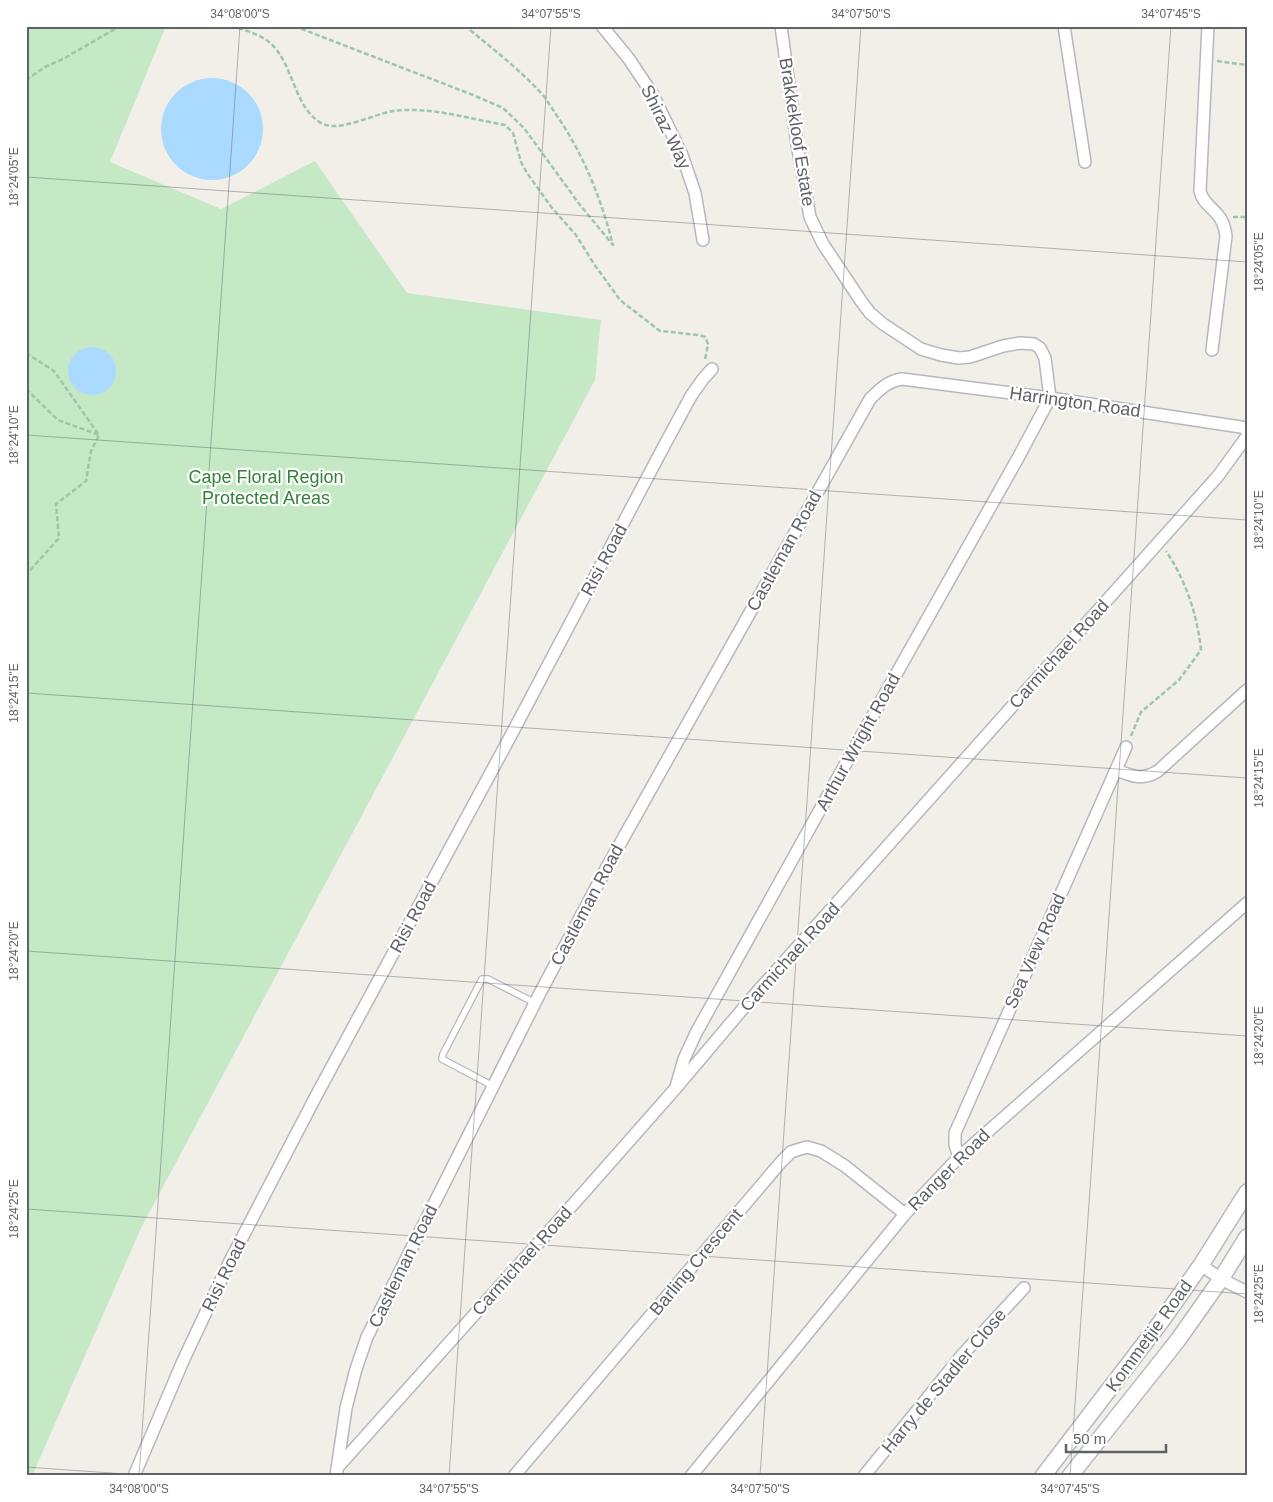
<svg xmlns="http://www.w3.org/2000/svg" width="1273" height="1502" font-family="Arial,sans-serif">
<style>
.green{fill:#c5e8c5}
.water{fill:#aadaff}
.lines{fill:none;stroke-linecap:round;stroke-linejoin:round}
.lane-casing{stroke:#b5b8bc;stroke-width:8}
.street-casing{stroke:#b5b8bc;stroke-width:14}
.secondary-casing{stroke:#b6babf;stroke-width:18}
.path{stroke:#9cc7a9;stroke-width:2.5;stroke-dasharray:5 2.5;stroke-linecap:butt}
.lane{stroke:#fff;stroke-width:5.5}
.street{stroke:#fff;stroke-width:11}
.secondary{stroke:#fff;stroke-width:15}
.ticks{fill:none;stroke:#5f6368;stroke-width:1;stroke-opacity:0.45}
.labels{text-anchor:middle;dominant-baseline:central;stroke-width:4.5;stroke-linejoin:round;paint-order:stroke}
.street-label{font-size:18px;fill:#5f6368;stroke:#fff}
.park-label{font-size:18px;fill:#348238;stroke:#fff}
.neatline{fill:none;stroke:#5f6368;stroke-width:2}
.ticks-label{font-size:12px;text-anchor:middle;fill:#5f6368}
</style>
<rect width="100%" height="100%" fill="#f1efe8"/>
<path class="green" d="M26,26h140l-56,136 111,47 94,-48 92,132 194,27 -6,60 -453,846 -110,250h-6z"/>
<g class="water">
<circle cx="212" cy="129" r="51"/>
<circle cx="92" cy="371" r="24"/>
</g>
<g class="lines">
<defs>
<path id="lane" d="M493,1086l-51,-27 1,-5 39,-75h6l47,24"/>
<g id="street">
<path d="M602,26l27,33 24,36 29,60 13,38 8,47"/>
<path d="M1064,26l21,136"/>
<path d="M1208,26l-8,165c2,10 10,15 17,23 6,6 8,14 9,22l-14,114"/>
<path d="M1116,770c16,6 26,11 42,1l89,-81"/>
<path d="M676,1087l8,-28 12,-26 136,-245 186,-330 32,-60 -5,-40 -5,-10 -6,-4 -14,-1 -17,3 -33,11 -11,1 -18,-3 -20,-6 -38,-25 -13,-11 -9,-12 -38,-57 -13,-27 -13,-73 -16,-118"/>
<path d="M959,1157l-4,-12v-12l171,-386"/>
<path d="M1201,1265l20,14 26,13"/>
<path d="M337,1468l248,-277 90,-102 82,-97 461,-516 29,-40"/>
<path d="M134,1476l49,-115 46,-98 87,-167 193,-357 155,-293 27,-50 12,-17 9,-10"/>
<path d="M336,1476l10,-68 10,-39 11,-32 173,-344 67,-126 263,-468c10,-10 18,-18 32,-20l148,19 197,30"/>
<path d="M514,1476l267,-314 10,-10 6,-2 10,-3 14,4 24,15 60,48"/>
<path d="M691,1476l214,-262 54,-57 288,-254"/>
<path d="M864,1476l99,-122 61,-66"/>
</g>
<g id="secondary">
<path d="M1043,1476l120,-157 38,-54 46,-73"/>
<path d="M1070,1476l108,-136 43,-61 26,-42"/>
</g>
</defs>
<use href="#lane" class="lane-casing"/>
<use href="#street" class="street-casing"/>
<use href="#secondary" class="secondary-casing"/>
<g class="path">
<path d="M231,26c13,4 28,8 38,16 25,20 24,67 54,82 16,8 52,-10 70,-13 36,-5 77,8 112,14l8,8 8,29 6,11 25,35 24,27 18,29 26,36 40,31 39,4 6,2 3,7 -3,16"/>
<path d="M294,26l179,69 30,13 21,20 56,77 33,40c-12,-47 -30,-92 -58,-132 -4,-6 -8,-13 -13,-19 -23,-25 -50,-46 -77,-68"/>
<path d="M1217,61l30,4"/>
<path d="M26,80l19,-13 20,-9 55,-32"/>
<path d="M1233,217h14"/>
<path d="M26,353l28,18 45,64 -8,16 -5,30 -30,23 3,34 -33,37"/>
<path d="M26,389l32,31 41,15"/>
<path d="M1131,736l10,-24 38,-32 22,-30c-4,-36 -15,-69 -35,-99"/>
</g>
<use href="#lane" class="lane"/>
<use href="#street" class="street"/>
<use href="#secondary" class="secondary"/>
</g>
<path class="ticks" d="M26,177l1221,85M26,435l1221,85M26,693l1221,85M26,951l1221,85M26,1209l1221,85M26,1467l128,9M139,1476l101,-1450M449,1476l102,-1450M760,1476l101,-1450M1070,1476l101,-1450"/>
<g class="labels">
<g class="street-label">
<text transform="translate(666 127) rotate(64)">Shiraz Way</text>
<text transform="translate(797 132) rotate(81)">Brakkekloof Estate</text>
<text transform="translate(1075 402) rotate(8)">Harrington Road</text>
<text transform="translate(784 551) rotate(-61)">Castleman Road</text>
<text transform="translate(604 560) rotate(-62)">Risi Road</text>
<text transform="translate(1059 654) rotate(-48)">Carmichael Road</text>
<text transform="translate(858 742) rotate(-61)">Arthur Wright Road</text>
<text transform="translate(587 905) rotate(-62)">Castleman Road</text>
<text transform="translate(413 917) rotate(-62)">Risi Road</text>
<text transform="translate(1035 951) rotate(-66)">Sea View Road</text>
<text transform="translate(790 957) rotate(-48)">Carmichael Road</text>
<text transform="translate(949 1170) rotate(-45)">Ranger Road</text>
<text transform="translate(522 1261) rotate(-48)">Carmichael Road</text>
<text transform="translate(696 1262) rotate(-50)">Barling Crescent</text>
<text transform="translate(403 1266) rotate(-64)">Castleman Road</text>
<text transform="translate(224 1275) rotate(-64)">Risi Road</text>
<text transform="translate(1149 1336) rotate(-54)">Kommetjie Road</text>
<text transform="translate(944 1381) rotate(-50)">Harry de Stadler Close</text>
</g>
<g class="park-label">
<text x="266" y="477">Cape Floral Region<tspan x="266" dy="21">Protected Areas</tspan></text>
</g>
</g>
<rect width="1273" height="1502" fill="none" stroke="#ffffff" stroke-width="55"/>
<path d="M1066 1444v8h100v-8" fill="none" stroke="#5f6368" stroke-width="2.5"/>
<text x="1073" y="1444" font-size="15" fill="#5f6368" stroke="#ffffff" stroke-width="4" paint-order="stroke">50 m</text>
<rect x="28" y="28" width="1218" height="1446" class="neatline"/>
<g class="ticks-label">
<text x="240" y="18">34°08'00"S</text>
<text x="551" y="18">34°07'55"S</text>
<text x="861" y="18">34°07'50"S</text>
<text x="1171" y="18">34°07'45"S</text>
<text transform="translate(14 177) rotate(-90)" y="4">18°24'05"E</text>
<text transform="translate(1259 262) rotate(-90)" y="4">18°24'05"E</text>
<text transform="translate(14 435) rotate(-90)" y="4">18°24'10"E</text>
<text transform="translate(1259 520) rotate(-90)" y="4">18°24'10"E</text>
<text transform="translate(14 693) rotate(-90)" y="4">18°24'15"E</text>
<text transform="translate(1259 778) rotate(-90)" y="4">18°24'15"E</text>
<text transform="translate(14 951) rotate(-90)" y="4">18°24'20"E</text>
<text transform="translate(1259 1036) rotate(-90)" y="4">18°24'20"E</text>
<text transform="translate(14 1209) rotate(-90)" y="4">18°24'25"E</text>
<text transform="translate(1259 1294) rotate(-90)" y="4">18°24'25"E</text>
<text x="139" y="1493">34°08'00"S</text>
<text x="449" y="1493">34°07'55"S</text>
<text x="760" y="1493">34°07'50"S</text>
<text x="1070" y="1493">34°07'45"S</text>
</g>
</svg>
